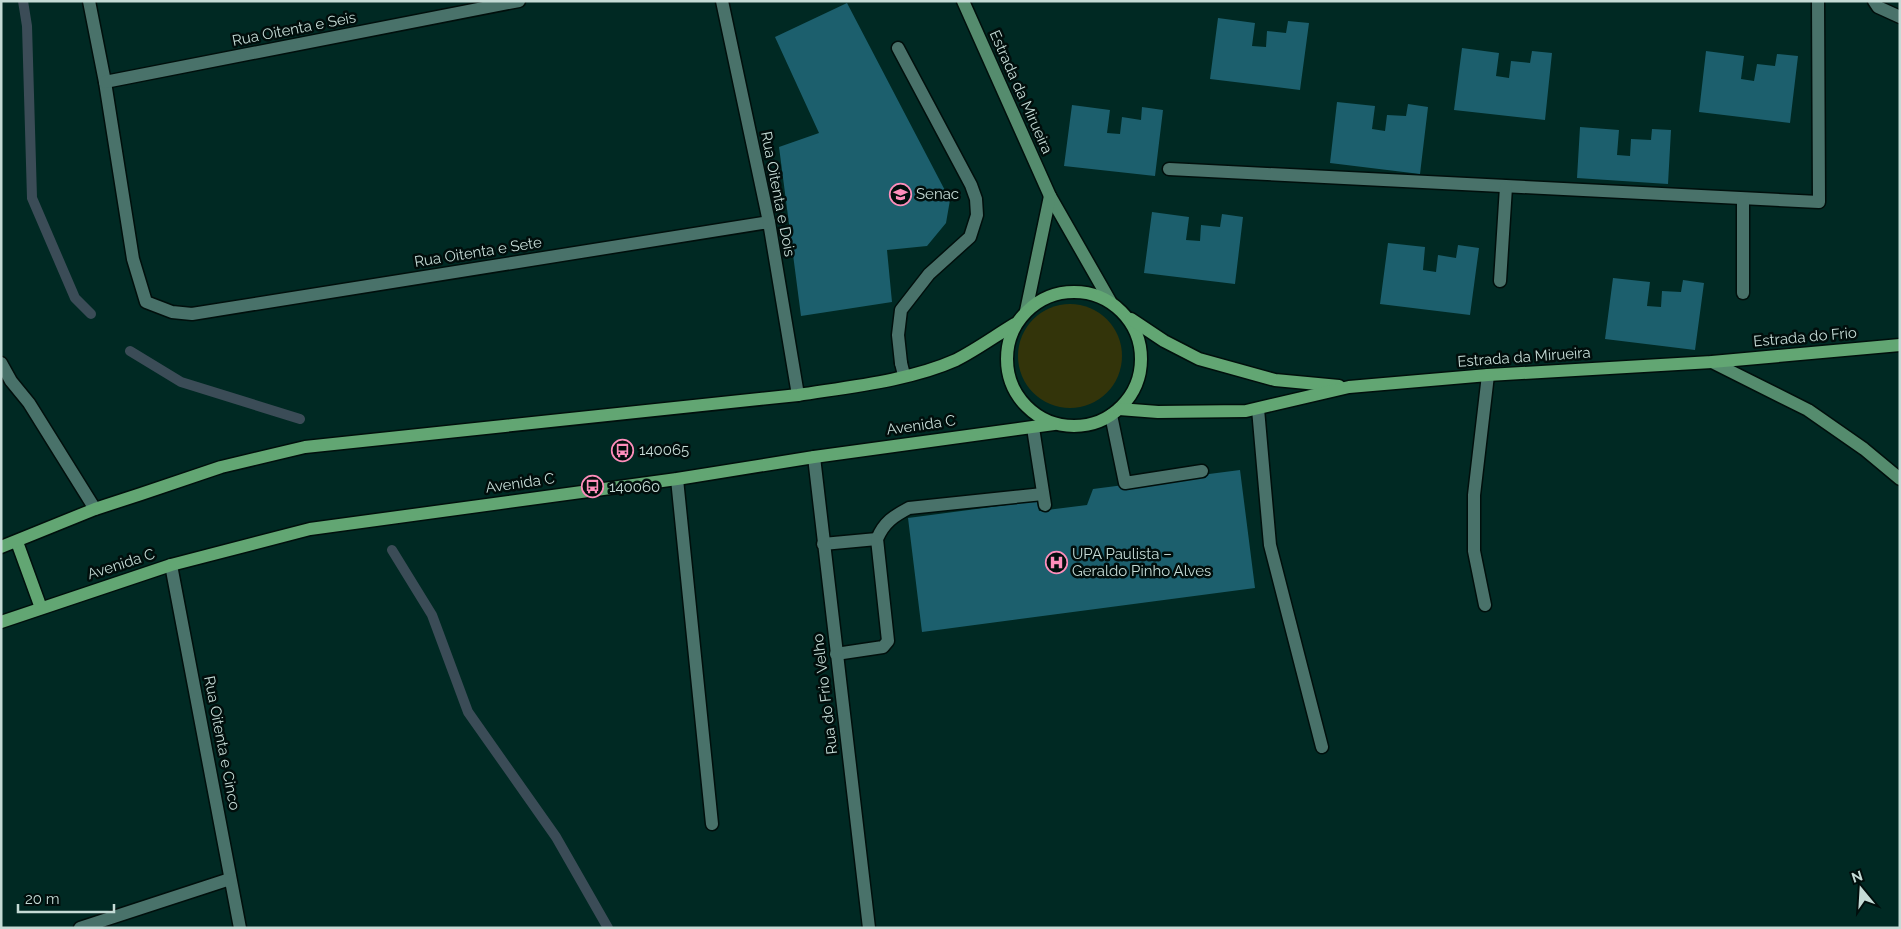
<svg xmlns="http://www.w3.org/2000/svg" width="1901" height="929" font-family="Raleway,sans-serif">
<style>
.green{fill:#33340a}
.lines{fill:none;stroke-linecap:round;stroke-linejoin:round}
.stream{stroke:#3b4c57;stroke-width:10}
.building{fill:#1c5f6d}
.lane-casing{stroke:#000f0c;stroke-width:15}
.street-casing{stroke:#000f0c;stroke-width:15}
.secondary-casing{stroke:#000f0c;stroke-width:15}
.primary-casing{stroke:#000f0c;stroke-width:15}
.lane{stroke:#49726a;stroke-width:12}
.street{stroke:#49726a;stroke-width:12}
.secondary{stroke:#558c6e;stroke-width:12}
.primary{stroke:#62a673;stroke-width:12}
.labels{text-anchor:middle;dominant-baseline:central;stroke-width:5;stroke-linejoin:round;paint-order:stroke}
.street-label{font-size:15px;fill:#c5dbd6;stroke:#010e0c}
.poi-label{font-size:15px;fill:#c5dbd6;stroke:#010e0c;text-anchor:start}
</style>
<rect width="100%" height="100%" fill="#002923"/>
<circle class="green" cx="1070" cy="356" r="52"/>
<g class="lines">
<g class="stream">
<path d="M23,1l4,25 5,172 43,100 16,16"/>
<path d="M130,351l51,31 119,37"/>
<path d="M392,550l40,65 36,97 88,125 52,91"/>
</g>
</g>
<g class="building">
<path d="M847,3l103,197 -4,23 -19,23 -40,4 5,52 -91,14 -22,-169 40,-14 -44,-96z"/>
<path d="M1218,18l37,5 -3,23 14,1 1,-16 19,2 2,-12 21,2 -9,67 -90,-11z"/>
<path d="M1462,48l37,5 -3,23 13,2 2,-17 19,2 2,-12 20,2 -7,67 -91,-10z"/>
<path d="M1706,51l38,5 -3,23 13,2 3,-17 18,2 2,-12 21,2 -8,67 -91,-11z"/>
<path d="M1337,102l38,4 -3,23 13,2 2,-16 19,1 2,-12 20,3 -8,67 -90,-11z"/>
<path d="M1072,105l38,5 -3,23 13,1 2,-17 19,3 1,-13 21,3 -8,66 -91,-10z"/>
<path d="M1580,127l39,3 -2,25 13,1 1,-17 20,1 1,-11 19,1 -3,54 -91,-6z"/>
<path d="M1152,212l37,5 -3,23 14,1 1,-16 19,2 2,-13 21,3 -8,67 -91,-11z"/>
<path d="M1388,243l37,4 -2,23 13,2 2,-17 18,3 2,-13 21,3 -9,67 -90,-11z"/>
<path d="M1613,278l37,4 -3,24 14,1 1,-16 19,1 2,-12 21,3 -9,67 -90,-11z"/>
<path d="M1240,470l15,118 -333,44 -14,-114 129,-17 2,10 48,-6 6,-16z"/>
</g>
<g class="lines">
<defs>
<g id="lane">
<path d="M898,48l73,137 5,14 1,16 -7,22 -41,37 -28,36 -3,25 3,28"/>
<path d="M1111,415l14,68 77,-12"/>
<path d="M1033,428l12,77"/>
<path d="M823,544l54,-5"/>
<path d="M836,654l47,-7 5,-6 -11,-102c7,-17 17,-23 32,-31l134,-14"/>
</g>
<g id="street">
<path d="M89,1l16,81 28,177 13,43 26,10 20,2 577,-92"/>
<path d="M722,1l47,221 29,173"/>
<path d="M1874,1l4,6 22,10"/>
<path d="M105,82l414,-81"/>
<path d="M1169,169l650,33 -1,-201"/>
<path d="M1743,200v93"/>
<path d="M1500,281l6,-94"/>
<path d="M1,363l10,18 18,22 66,106"/>
<path d="M901,363l3,12"/>
<path d="M1258,409l12,136 52,202"/>
<path d="M814,457l55,471"/>
<path d="M677,479l35,345"/>
<path d="M171,565l69,363"/>
<path d="M1485,605l-11,-54v-56l14,-120"/>
<path d="M80,928l150,-49"/>
</g>
<g id="secondary">
<path d="M963,1l87,195 60,105"/>
<path d="M1026,311l24,-115"/>
<path d="M1712,362l96,48 56,39 36,30"/>
</g>
<g id="primary">
<circle cx="1074" cy="359" r="67"/>
<path d="M1131,319l33,22 35,18 76,21 64,6"/>
<path d="M1119,409l39,3 88,-1 103,-24 139,-12 224,-13 188,-17"/>
<path d="M17,542l24,66"/>
<path d="M1,547l94,-38 46,-15 80,-27 84,-20 493,-52c50,-8 111,-14 158,-35 20,-10 39,-24 59,-36"/>
<path d="M1,622l170,-57 139,-36 367,-50 137,-22 240,-33"/>
</g>
</defs>
<use href="#lane" class="lane-casing"/>
<use href="#street" class="street-casing"/>
<use href="#secondary" class="secondary-casing"/>
<use href="#primary" class="primary-casing"/>
<use href="#lane" class="lane"/>
<use href="#street" class="street"/>
<use href="#secondary" class="secondary"/>
<use href="#primary" class="primary"/>
</g>
<defs>
<symbol id="school-ring" viewBox="-11 -11 22 22"><circle r="9.5" fill="#010e0c" stroke="#fe8ebb" stroke-width="1.5"/><path d="M0-5L7-2L0 1L-7-2ZM-4 1L0 2.5L4 1V4Q0 6-4 4Z" fill="#fe8ebb"/></symbol>
<symbol id="bus-ring" viewBox="-11 -11 22 22"><circle r="9.5" fill="#010e0c" stroke="#fe8ebb" stroke-width="1.5"/><path d="M-5-6H5V4H4V6H2V4H-2V6H-4V4H-5ZM-3.5-4V0h7V-4ZM-3.5 1.2v1.5H-2V1.2ZM2 1.2v1.5H3.5V1.2Z" fill="#fe8ebb"/></symbol>
<symbol id="hospital-ring" viewBox="-11 -11 22 22"><circle r="9.5" fill="#010e0c" stroke="#fe8ebb" stroke-width="1.5"/><path d="M-5-5h3v3.5h4V-5h3V5h-3V1.5h-4V5h-3Z" fill="#fe8ebb"/></symbol>
</defs>
<g fill-rule="evenodd">
<use href="#school-ring" x="888" y="182" width="25" height="25"/>
<use href="#bus-ring" x="610" y="438" width="25" height="25"/>
<use href="#bus-ring" x="580" y="474" width="25" height="25"/>
<use href="#hospital-ring" x="1044" y="550" width="25" height="25"/>
</g>
<g class="labels">
<g class="street-label">
<text transform="translate(294 29) rotate(-11)">Rua Oitenta e Seis</text>
<text transform="translate(1021 92) rotate(66)">Estrada da Mirueira</text>
<text transform="translate(778 194) rotate(79)">Rua Oitenta e Dois</text>
<text transform="translate(478 252) rotate(-9)">Rua Oitenta e Sete</text>
<text transform="translate(1805 337) rotate(-5)">Estrada do Frio</text>
<text transform="translate(1524 357) rotate(-4)">Estrada da Mirueira</text>
<text transform="translate(921 425) rotate(-8)">Avenida C</text>
<text transform="translate(520 483) rotate(-8)">Avenida C</text>
<text transform="translate(121 564) rotate(-18)">Avenida C</text>
<text transform="translate(825 694) rotate(-97)">Rua do Frio Velho</text>
<text transform="translate(222 743) rotate(79)">Rua Oitenta e Cinco</text>
</g>
<g class="poi-label">
<text x="916" y="194">Senac</text>
<text x="639" y="450">140065</text>
<text x="609" y="487">140060</text>
<text x="1072" y="554">UPA Paulista –<tspan x="1072" dy="17">Geraldo Pinho Alves</tspan></text>
</g>
</g>
<rect width="1901" height="929" fill="none" stroke="#c5dbd6" stroke-width="5"/>
<g transform="translate(1861 889) rotate(342)" stroke="#010e0c" stroke-width="4" paint-order="stroke">
<path d="M0-4L9 19L0 12L-9 19Z" fill="#c5dbd6"/>
<text y="-8" font-size="14" font-weight="bold" text-anchor="middle" fill="#c5dbd6">N</text>
</g>
<path d="M18 904v8h96v-8" fill="none" stroke="#c5dbd6" stroke-width="2.5"/>
<text x="25" y="904" font-size="15" fill="#c5dbd6" stroke="#010e0c" stroke-width="4" paint-order="stroke">20 m</text>
</svg>
